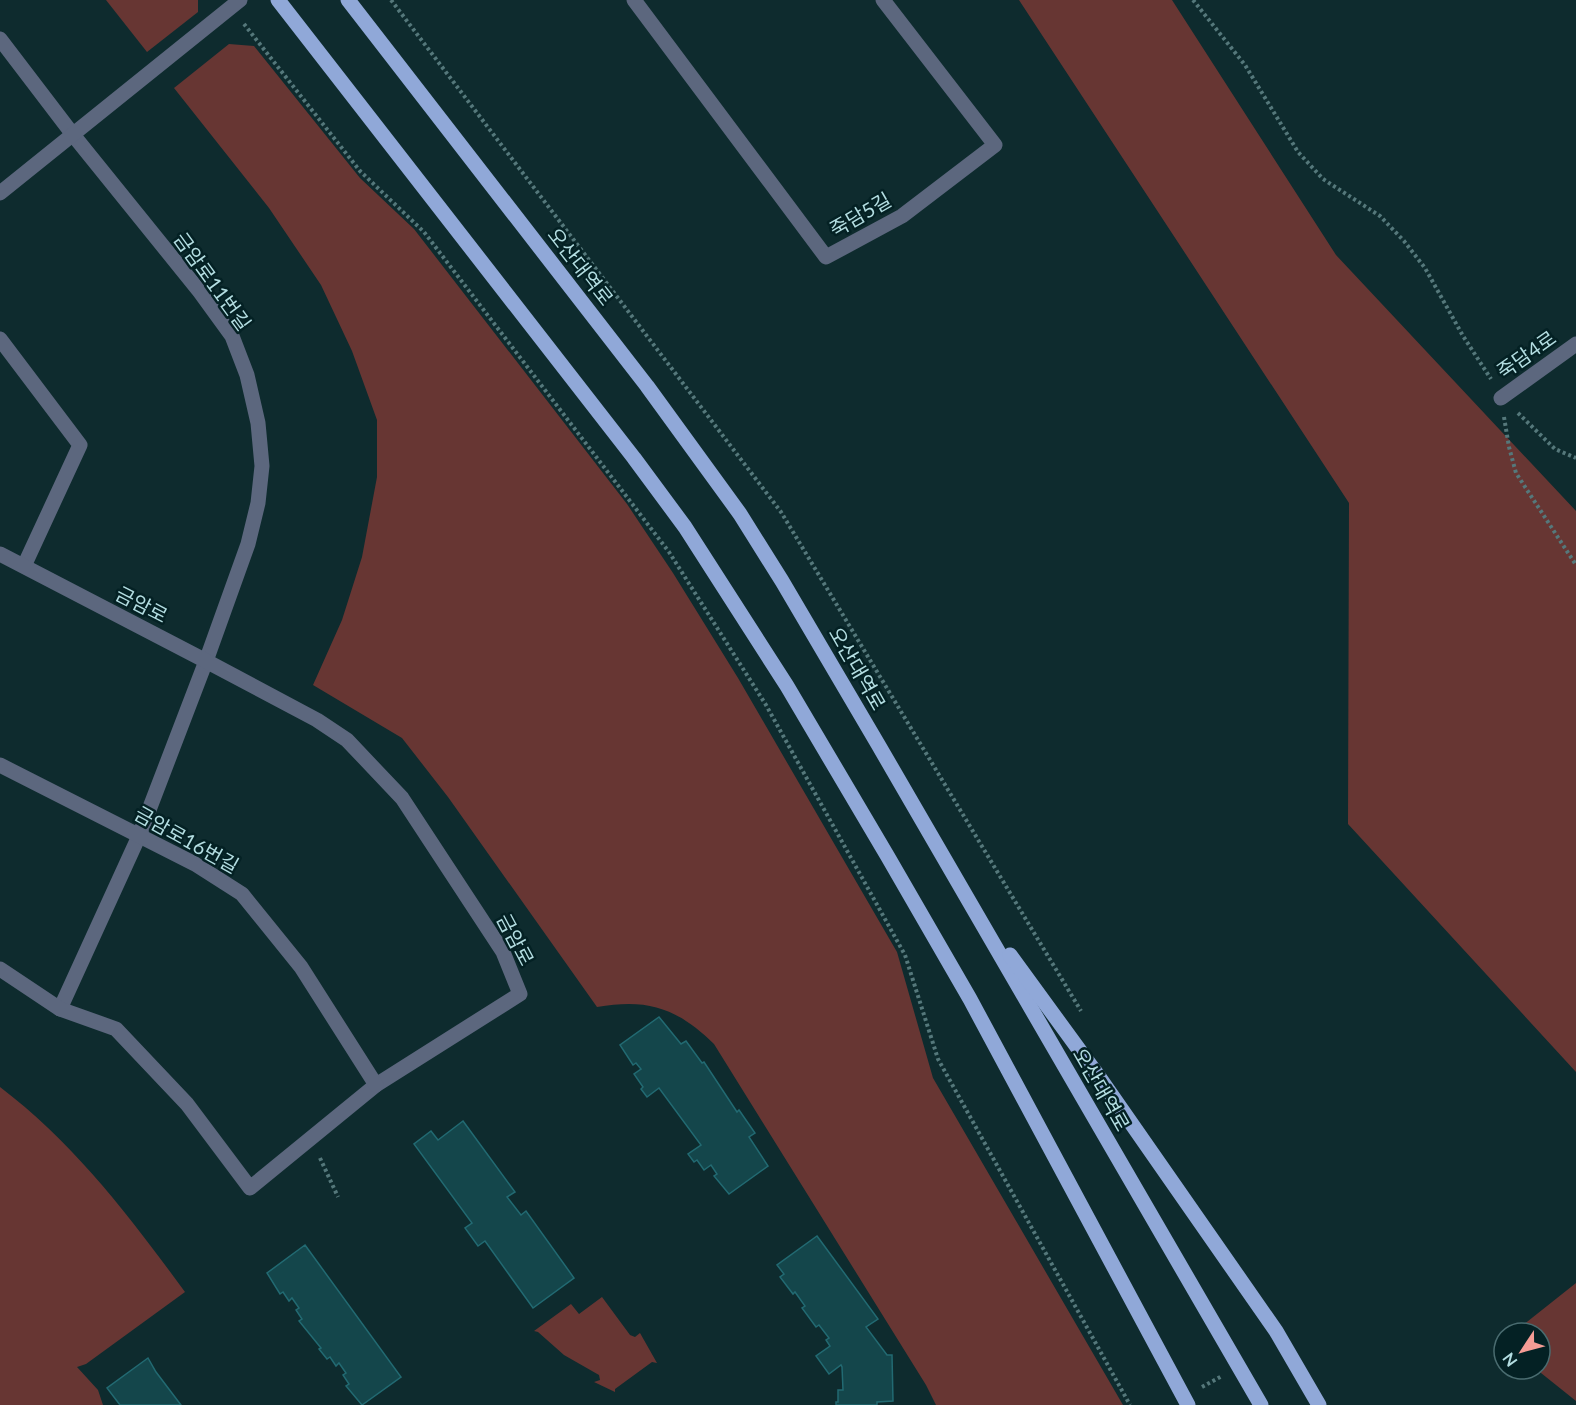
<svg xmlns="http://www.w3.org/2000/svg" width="1576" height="1405" font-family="Lato,'Noto Sans KR',sans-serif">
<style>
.green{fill:#673633}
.building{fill:#14464b;stroke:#226a72;stroke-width:1.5}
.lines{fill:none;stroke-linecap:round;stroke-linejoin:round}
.path{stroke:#55787b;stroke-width:4;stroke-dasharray:3 3;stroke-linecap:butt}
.minor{stroke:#5c677e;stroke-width:15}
.major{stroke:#90a8d8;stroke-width:15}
.labels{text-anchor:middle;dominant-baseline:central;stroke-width:5;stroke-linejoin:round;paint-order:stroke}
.street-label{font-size:20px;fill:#b3dde1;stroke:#042124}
</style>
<rect width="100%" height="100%" fill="#0e2b2e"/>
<g class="green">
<path d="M106,0h92v12l-51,40z"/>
<path d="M1019,0h153l164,255 240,256v561l-228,-248 1,-321z"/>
<path d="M229,44l25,2 106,132 54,51 213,275 46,69 65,105 159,274 36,126 190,327h-187l-10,-20 -212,-341c-37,-36 -66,-46 -117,-37l-149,-210 -46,-59 -89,-53 29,-65 20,-63 15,-80v-57l-25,-69 -31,-66 -52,-77 -95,-120z"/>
<path d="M0,1087c75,57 130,130 185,205l-99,72 -9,3 21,23 5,15h-103z"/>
<path d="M1576,1283v118l-40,-32h4v-36h-27z"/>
<path d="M602,1297l28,38 5,2 5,-4 17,30 -5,-1 -37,27v3l-21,-10 6,-2 -1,-5 -35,-20 -26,-23 -4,-1 37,-27 8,10z"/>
</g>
<g class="building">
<path d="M659,1017l22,27 5,-3 16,22 2,-1 33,50 2,-2 16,23 -6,4 19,29 -39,28 -15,-18 3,-2 -6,-9 -7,5 -7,-10 -3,2 -6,-8 13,-9 -42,-57 -12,9 -6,-8 2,-2 -9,-13 7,-5 -5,-6 -3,2 -13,-20z"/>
<path d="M463,1121l52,71 -8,5 14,18 5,-4 48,67 -41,30 -48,-67 -7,5 -13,-18 7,-5 -58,-79 17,-13 7,9z"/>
<path d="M817,1236l61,83 -12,8 21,28h5l1,46 -16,1v3h-41v-3h2v-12h5l-1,-23 -1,-2 -12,9 -13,-18 14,-10 -4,-6 3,-2 -10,-13 -3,2 -14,-19 3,-2 -10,-14 -2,2 -13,-17 4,-3 -7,-9z"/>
<path d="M305,1245l96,132 -39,28 -16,-19 3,-2 -6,-9 3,-2 -7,-10 -3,3 -6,-9 -3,2 -8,-10 2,-1 -22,-27 3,-2 -6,-9 3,-2 -7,-10 -3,3 -6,-9 -3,2 -13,-21z"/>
<path d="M148,1358l8,14 25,33h-61l-13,-17z"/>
</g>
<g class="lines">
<g class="path">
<path d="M391,0l390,512 300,499"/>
<path d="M1193,0l52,65 53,87 25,27 57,37 24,25 21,27 38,68 28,43"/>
<path d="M244,24l116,147 64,61 245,320 97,153 139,250 33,104 192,346"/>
<path d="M1518,413l37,36 21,9"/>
<path d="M1504,417l5,30 7,26 60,92"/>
<path d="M320,1158l18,39"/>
<path d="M1202,1387l20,-11"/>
</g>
<g class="minor">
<path d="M634,0l192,257 76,-41 93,-71 -112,-145"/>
<path d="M0,39l74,97 126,156 32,44 15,39 11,48 4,43 -4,37 -10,41 -42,117 -67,175 -79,173"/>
<path d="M0,193l240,-193"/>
<path d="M0,339l80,106 -56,121"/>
<path d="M1501,398l75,-54"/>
<path d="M0,554l206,107 111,59 30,20 55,58 101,154 17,42 -144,91 -126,103 -63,-84 -71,-75 -56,-20 -60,-40"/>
<path d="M0,765l195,99 47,30 59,73 75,118"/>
</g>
<g class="major">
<path d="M278,0l356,458 51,69 102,159 101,171 82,142 218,406"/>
<path d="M348,0l299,386 93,128 42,67 97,165 382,659"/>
<path d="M1010,955l89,122 177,254 43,74"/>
</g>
</g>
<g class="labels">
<g class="street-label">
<text transform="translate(860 214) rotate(-30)">죽담5길</text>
<text transform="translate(581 266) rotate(52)">오산대역로</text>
<text transform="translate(213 281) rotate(54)">금암로11번길</text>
<text transform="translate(1526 354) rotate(-35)">죽담4로</text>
<text transform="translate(142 604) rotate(27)">금암로</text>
<text transform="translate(858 668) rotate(60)">오산대역로</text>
<text transform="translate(187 839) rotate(29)">금암로16번길</text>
<text transform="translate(516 939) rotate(62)">금암로</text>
<text transform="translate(1102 1089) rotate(60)">오산대역로</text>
</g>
</g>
<g transform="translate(1522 1351) rotate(234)"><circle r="28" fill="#042124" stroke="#4a6c70" stroke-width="1.5"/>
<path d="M0-4.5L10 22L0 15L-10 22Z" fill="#f59c95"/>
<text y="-9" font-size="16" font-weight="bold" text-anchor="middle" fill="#b3dde1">N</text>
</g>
</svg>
